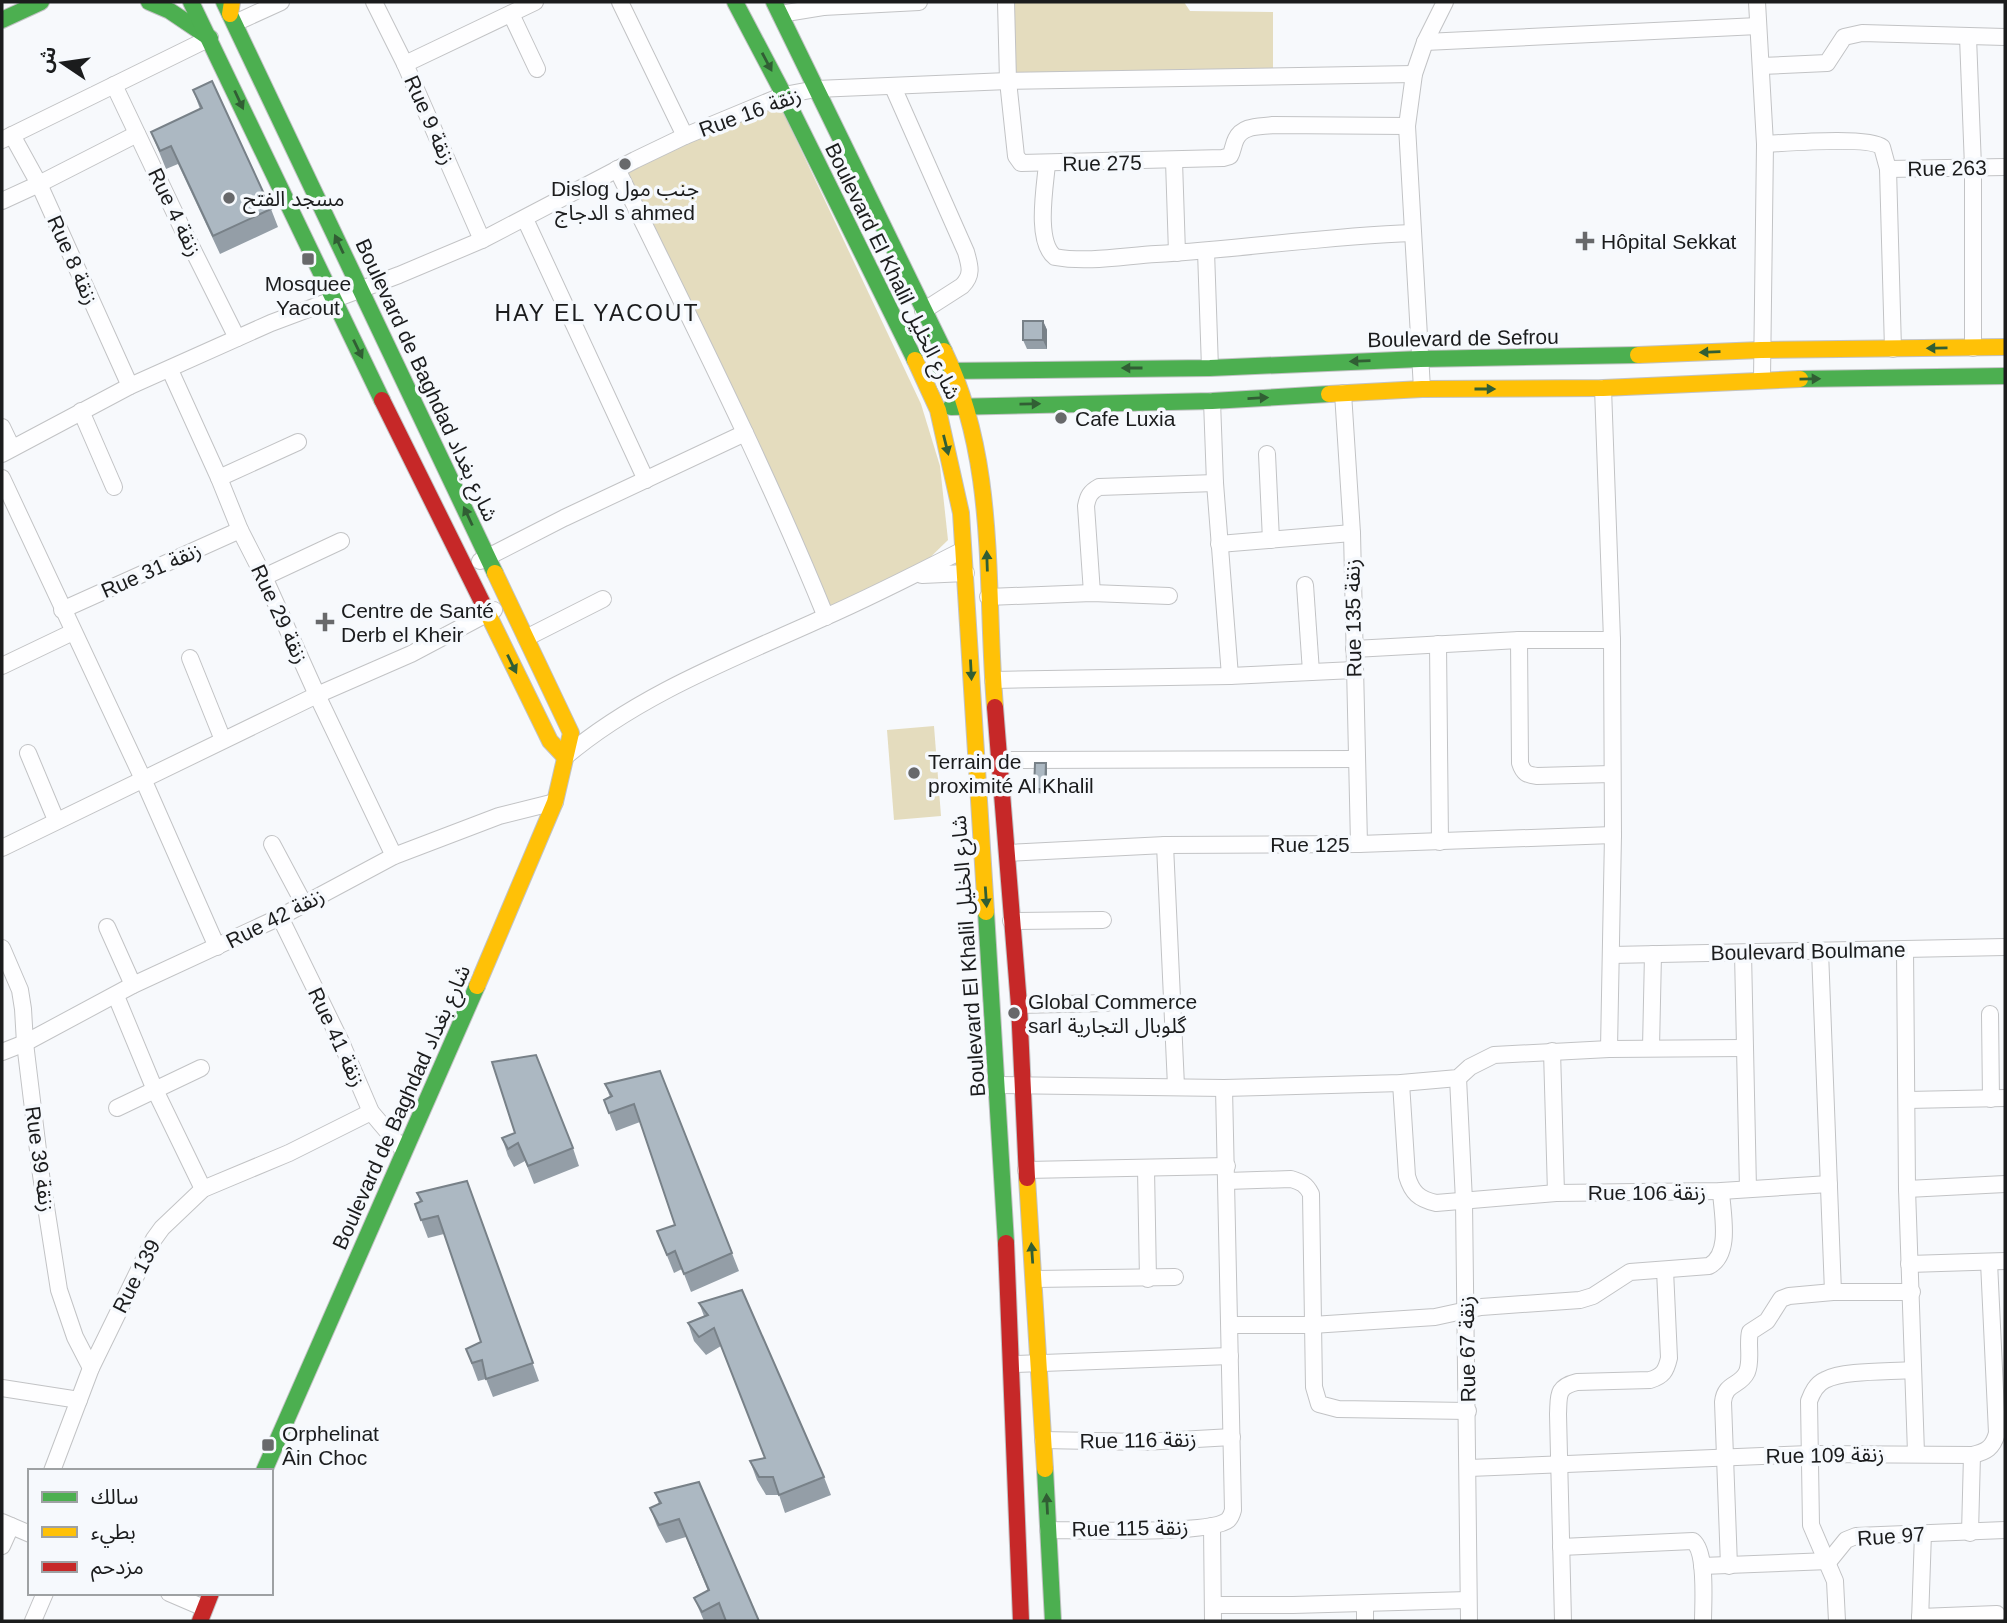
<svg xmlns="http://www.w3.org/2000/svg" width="2007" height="1623" font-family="Helvetica,'Noto Sans Arabic',sans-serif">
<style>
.green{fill:#e4dcbe}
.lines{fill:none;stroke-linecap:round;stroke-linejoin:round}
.street-casing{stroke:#c2c3c5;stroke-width:18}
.fast-casing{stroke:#c2c3c5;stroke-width:18}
.slow-casing{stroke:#c2c3c5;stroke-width:18}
.jam-casing{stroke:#c2c3c5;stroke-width:18}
.street{stroke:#fefeff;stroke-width:16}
.fast{stroke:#4caf50;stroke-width:16}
.slow{stroke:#ffc107;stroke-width:16}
.jam{stroke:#c62828;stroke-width:16}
.wall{fill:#949ea7}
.shaded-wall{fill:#788188}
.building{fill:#acb8c2;stroke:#788188;stroke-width:2}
.oneway{fill:#315e34}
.poi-dot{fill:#68696b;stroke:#f6f9fd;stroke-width:2.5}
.labels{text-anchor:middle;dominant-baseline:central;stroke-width:7;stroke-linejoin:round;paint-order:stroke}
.street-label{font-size:21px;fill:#1b1c1d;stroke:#f6f9fd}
.poi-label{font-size:21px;fill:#1b1c1d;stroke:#f6f9fd;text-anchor:start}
.neighbourhood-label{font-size:23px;letter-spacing:2px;fill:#1b1c1d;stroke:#f6f9fd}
</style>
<rect width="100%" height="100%" fill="#f7f9fc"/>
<g class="green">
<path d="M1007,2h177l6,9 83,1v66l-265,2z"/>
<path d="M777,99l144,305 19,62 8,74 -38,37 -82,37 -207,-446z"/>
<path d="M934,726l7,90 -47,4 -7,-90z"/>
</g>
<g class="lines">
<defs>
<g id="street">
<path d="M374,2l31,62 77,176"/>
<path d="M620,2l65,134"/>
<path d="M1006,2l2,79 8,75 5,7 202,-5 7,-2c3,-5 3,-11 6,-17 7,-14 23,-12 37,-14l134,1"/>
<path d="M1757,2l8,142 -3,235"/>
<path d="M823,7l96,-5"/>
<path d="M511,14l26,55"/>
<path d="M780,14l43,-7v-5"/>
<path d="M235,23l46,-21"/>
<path d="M1968,37l5,130v181"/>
<path d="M1425,42l333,-16"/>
<path d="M405,64l130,-62"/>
<path d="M1761,66l66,-3 17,-26 18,-4 143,4"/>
<path d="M114,85l66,139 57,114"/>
<path d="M893,87l73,165c4,14 7,23 -4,34l-39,25"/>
<path d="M12,135l27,49 91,202"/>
<path d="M2,140l208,-102"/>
<path d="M1765,144c21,-1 104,-8 117,3l6,22 5,180"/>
<path d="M1174,161l3,92"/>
<path d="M1047,164c-2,23 -12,78 8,93 32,6 69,-1 101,-3 86,-5 171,-18 257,-21"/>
<path d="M617,169c72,148 147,295 209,448"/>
<path d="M1888,169l117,-2"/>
<path d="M2,201l37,-17 98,-50"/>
<path d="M525,219l121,261"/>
<path d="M1206,251l4,117"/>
<path d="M170,370l49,108 21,52 24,47 53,118 77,161"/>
<path d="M1603,388l9,252 1,195 -4,214"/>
<path d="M1422,389l-15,-263 7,-52 11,-32 20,-40"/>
<path d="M1343,393l9,140 7,311"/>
<path d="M1212,401l3,82 15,193"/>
<path d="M81,411l33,76"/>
<path d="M2,427l10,21"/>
<path d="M2,454l128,-68 141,-63 128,-48 83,-35 153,-80 50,-24 99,-41 32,-6 192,-8 406,-7"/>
<path d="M1267,454l4,86"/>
<path d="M2,478l141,301 74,168"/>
<path d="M219,478l79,-36"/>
<path d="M1219,544l133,-11"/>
<path d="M480,561l84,-43 181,-85"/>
<path d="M922,575l44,-2"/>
<path d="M264,577l77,-36"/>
<path d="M1305,585l6,87"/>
<path d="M1092,593l-6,-87c2,-10 4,-14 13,-19l116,-4"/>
<path d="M988,597l104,-4 77,3"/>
<path d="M62,610l178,-80"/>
<path d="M526,638l77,-39"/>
<path d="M1519,640l1,123c3,10 7,12 17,13l74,-2"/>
<path d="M1438,644l2,198"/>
<path d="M1354,649l165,-9h93"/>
<path d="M190,658l33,82"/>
<path d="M2,666l71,-34"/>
<path d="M993,680l237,-4 124,-6"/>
<path d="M28,753l28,67"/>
<path d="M565,757c74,-63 170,-99 258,-139 48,-21 93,-44 140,-68"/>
<path d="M999,760l358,-1"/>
<path d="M272,844l32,60"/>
<path d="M1165,845l11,241"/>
<path d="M2,848l315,-153 94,-41 83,-44"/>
<path d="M1007,853l158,-8 194,-1 254,-9"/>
<path d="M280,917l61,125 30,70 33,39"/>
<path d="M1011,921l92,-1"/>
<path d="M107,927l26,58"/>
<path d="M2,948l18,42 3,19 2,34 16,132 18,115 16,47 16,31"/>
<path d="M1905,949l2,240 9,264"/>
<path d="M1820,951l13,341"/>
<path d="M1743,953l5,236"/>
<path d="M1611,955l394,-8"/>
<path d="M116,996l39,94 48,99"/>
<path d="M1019,1005l88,-2"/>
<path d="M1990,1014l1,85"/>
<path d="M1651,1048l2,-94"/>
<path d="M1552,1051l4,142"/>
<path d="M2,1052l23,-9 108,-58 147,-68 114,-61 105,-40 56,-14"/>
<path d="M1458,1078l6,123 5,420"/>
<path d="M1401,1083l6,93c5,17 12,23 29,27l120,-10 165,-2 108,-7"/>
<path d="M998,1085l226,3 177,-5 57,-5 12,-11 24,-12 115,-6 135,-1"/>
<path d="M1907,1100l98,-2"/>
<path d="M117,1108l84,-40"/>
<path d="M1146,1169l2,110"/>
<path d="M1026,1170l201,-4"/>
<path d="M1227,1181l64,-2c10,3 15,5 20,15l3,193 5,17 19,5 130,2"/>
<path d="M1907,1189l98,-5"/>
<path d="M1909,1264l96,-3"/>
<path d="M1034,1279l141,-2"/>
<path d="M1230,1325h82l123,-8 46,-10 99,-7 13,-4 37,-24 79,-6c23,-12 13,-53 12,-75"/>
<path d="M1013,1364l217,-8"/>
<path d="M2,1388l77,12"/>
<path d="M1043,1440l100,2 89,-5"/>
<path d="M1469,1468l340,-14 163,1c14,-3 21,-7 25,-22l-8,-171"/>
<path d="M52,1471l39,-103 63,-129 8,-11 41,-39 86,-36 82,-41"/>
<path d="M2,1522l28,12"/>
<path d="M1212,1526l1,95"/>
<path d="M1048,1530c29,0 163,5 180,-10 3,-3 4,-6 5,-10l-9,-422"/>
<path d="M1970,1533l2,-78"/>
<path d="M2,1546l9,-20"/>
<path d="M1561,1547l132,-6c14,11 10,62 10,80"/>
<path d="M1702,1566l127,-5 17,-21 10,-4 149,-6"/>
<path d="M1729,1566l-6,-164c2,-20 17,-15 24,-30 5,-12 0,-28 3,-40l17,-11 14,-22 8,-3 44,-4h79"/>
<path d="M169,1593l35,15"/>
<path d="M1213,1605h80l175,-5"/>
<path d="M1920,1617l77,-3"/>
<path d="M33,1621l12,-28"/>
<path d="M1365,1621v-18"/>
<path d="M1563,1621l-5,-207c1,-18 -2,-27 19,-32l73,-2c13,-4 16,-9 19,-22l-4,-88"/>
<path d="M1837,1621l-2,-40 -24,-56 -2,-124c3,-8 7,-17 16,-21 19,-10 66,-8 88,-10"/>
<path d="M1920,1621l3,-88"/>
</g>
<g id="fast">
<path d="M149,2l21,9 40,27"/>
<path d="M191,2l191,398"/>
<path d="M224,2l271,571"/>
<path d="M735,2l49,93 131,265"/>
<path d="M774,2l170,349"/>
<path d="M2,20l39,-18"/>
<path d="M941,371l269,-3 210,-9 218,-4"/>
<path d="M1800,379l205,-3"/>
<path d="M951,407l261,-6 117,-7"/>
<path d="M986,912l20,331"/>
<path d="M1045,1469l8,152"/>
<path d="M264,1471l213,-485"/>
</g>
<g id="slow">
<path d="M230,14l2,-12"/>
<path d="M944,351c54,112 41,235 51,356"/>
<path d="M1638,355l123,-5 244,-3"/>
<path d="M915,360l23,50 23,103 25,399"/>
<path d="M1329,394l93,-5 181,-1 197,-9"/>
<path d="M487,612l63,129 15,16"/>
<path d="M477,986l78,-184 16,-69 -76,-160"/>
<path d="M1027,1178l18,291"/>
</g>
<g id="jam">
<path d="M382,400l105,212"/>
<path d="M995,707l24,298 8,173"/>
<path d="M1006,1243l15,378"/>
<path d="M200,1621l11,-28"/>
</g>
</defs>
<use href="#street" class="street-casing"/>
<use href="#fast" class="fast-casing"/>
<use href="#slow" class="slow-casing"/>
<use href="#jam" class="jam-casing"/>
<use href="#street" class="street"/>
<use href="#fast" class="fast"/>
<use href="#slow" class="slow"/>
<use href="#jam" class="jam"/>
</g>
<g class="wall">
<path d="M193,90l78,119 7,18 -58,27 -42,-90 -12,5 -15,-37 49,-23z"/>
<path d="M1043,321l4,9v19h-20l-4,-9z"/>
<path d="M1047,767v27l-11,-1 -2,-4z"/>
<path d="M660,1071l79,200 -48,21 -9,-23 -8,4 -17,-42 18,-6 -35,-103 -24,9 -12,-31 6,-3 -5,-13z"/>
<path d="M502,1138l71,10 6,18 -45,18 -9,-23 -11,6 -6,-11z"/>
<path d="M467,1181l72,200 -46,16 -7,-18 -8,2 -12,-32 15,-7 -37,-108 -16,4 -13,-34 5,-2 -3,-9z"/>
<path d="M699,1303l125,174 7,18 -46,18 -6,-18h-13l-9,-15 -7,-19 15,-3 -44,-112 -15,9 -12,-14 -6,-18 16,-7z"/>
<path d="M699,1482l60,139h-55l-10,-23 14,-7 -22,-54 -20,6 -9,-17 -7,-18 9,-4 -4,-11z"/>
</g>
<g class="shaded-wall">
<path d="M1043,321l4,9v19l-4,-9z"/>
<path d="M1046,763l1,4v27l-2,-5z"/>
</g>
<g class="building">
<path d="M212,81l59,128 -58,27 -42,-90 -11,5 -9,-19 51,-24 -9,-18z"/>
<rect x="1023" y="321" width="20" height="19"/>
<path d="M1035,763h11l-1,26h-11z"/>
<path d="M536,1055l37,93 -45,18 -10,-23 -10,6 -6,-11 13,-5 -23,-71z"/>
<path d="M660,1071l72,182 -48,21 -9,-23 -8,4 -10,-24 18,-6 -41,-121 -25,9 -5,-13 8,-4 -7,-12z"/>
<path d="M467,1181l66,182 -47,16 -4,-19 -10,3 -6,-14 15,-7 -43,-126 -17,4 -6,-16 7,-3 -5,-8z"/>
<path d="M742,1290l82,187 -45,18 -6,-18h-14l-9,-16 15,-3 -51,-130 -15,9 -11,-14 20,-8 -9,-12z"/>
<path d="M699,1482l60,139h-33l-7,-18 -17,9 -8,-14 15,-8 -30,-71 -20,6 -9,-17 11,-5 -6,-10z"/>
</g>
<defs><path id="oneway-solid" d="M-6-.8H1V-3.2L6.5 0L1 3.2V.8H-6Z" transform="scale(1.75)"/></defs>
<g class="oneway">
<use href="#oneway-solid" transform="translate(767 62) rotate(62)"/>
<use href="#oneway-solid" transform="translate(239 100) rotate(65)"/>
<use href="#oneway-solid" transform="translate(339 244) rotate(-115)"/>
<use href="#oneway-solid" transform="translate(1937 348) rotate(179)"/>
<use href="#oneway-solid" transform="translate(358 349) rotate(64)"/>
<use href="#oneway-solid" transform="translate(1710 352) rotate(178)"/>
<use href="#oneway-solid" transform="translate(1360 361) rotate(178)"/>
<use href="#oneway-solid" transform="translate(1132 368) rotate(180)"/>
<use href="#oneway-solid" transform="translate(1810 379) rotate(-1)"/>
<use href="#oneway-solid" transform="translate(1485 389)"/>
<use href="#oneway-solid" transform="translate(1258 398) rotate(-3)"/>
<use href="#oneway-solid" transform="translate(1030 404) rotate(-1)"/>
<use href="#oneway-solid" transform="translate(946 445) rotate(76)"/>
<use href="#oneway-solid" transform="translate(468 516) rotate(-115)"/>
<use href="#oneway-solid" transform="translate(987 561) rotate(-92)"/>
<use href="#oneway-solid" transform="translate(512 664) rotate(64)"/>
<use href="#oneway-solid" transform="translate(971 670) rotate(87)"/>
<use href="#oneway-solid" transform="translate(986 897) rotate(86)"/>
<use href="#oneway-solid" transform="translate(1032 1253) rotate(-94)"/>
<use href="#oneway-solid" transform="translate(1047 1504) rotate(-93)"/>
</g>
<g class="poi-dot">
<circle cx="625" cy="164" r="7"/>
<circle cx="229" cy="198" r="7"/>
<path d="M1581.5 230.5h7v7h7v7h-7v7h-7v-7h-7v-7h7z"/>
<rect x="301" y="252" width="14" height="14" rx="3.5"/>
<circle cx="1061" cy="418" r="7"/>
<path d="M321.5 611.5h7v7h7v7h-7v7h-7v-7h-7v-7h7z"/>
<circle cx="914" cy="773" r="7"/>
<circle cx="1014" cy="1013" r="7"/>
<rect x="261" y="1438" width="14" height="14" rx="3.5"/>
</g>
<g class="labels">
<g class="street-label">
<text transform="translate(750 112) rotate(-20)">Rue 16 زنقة</text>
<text transform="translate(430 120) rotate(66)">Rue 9 زنقة</text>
<text transform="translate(1102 163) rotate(-1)">Rue 275</text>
<text transform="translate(1947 168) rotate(-1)">Rue 263</text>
<text transform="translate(175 212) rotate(64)">Rue 4 زنقة</text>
<text transform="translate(73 260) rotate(66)">Rue 8 زنقة</text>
<text transform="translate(893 271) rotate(64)">Boulevard El Khalil شارع الخليل</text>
<text transform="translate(1463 338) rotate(-1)">Boulevard de Sefrou</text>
<text transform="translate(427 380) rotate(65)">Boulevard de Baghdad شارع بغداد</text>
<text transform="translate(151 570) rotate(-24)">Rue 31 زنقة</text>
<text transform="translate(280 614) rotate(65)">Rue 29 زنقة</text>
<text transform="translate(1353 618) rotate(-91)">Rue 135 زنقة</text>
<text x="1310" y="844">Rue 125</text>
<text transform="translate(275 918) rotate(-27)">Rue 42 زنقة</text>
<text transform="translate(1808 951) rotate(-1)">Boulevard Boulmane</text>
<text transform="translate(968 956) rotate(-94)">Boulevard El Khalil شارع الخليل</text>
<text transform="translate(337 1037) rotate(65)">Rue 41 زنقة</text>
<text transform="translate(401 1107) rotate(-66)">Boulevard de Baghdad شارع بغداد</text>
<text transform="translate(40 1159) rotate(82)">Rue 39 زنقة</text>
<text x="1647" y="1192">Rue 106 زنقة</text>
<text transform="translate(136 1276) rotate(-63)">Rue 139</text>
<text transform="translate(1467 1349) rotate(-91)">Rue 67 زنقة</text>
<text transform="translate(1138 1440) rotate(-1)">Rue 116 زنقة</text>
<text transform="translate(1825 1455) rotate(-1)">Rue 109 زنقة</text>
<text transform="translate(1130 1528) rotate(-1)">Rue 115 زنقة</text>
<text transform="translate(1891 1536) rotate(-4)">Rue 97</text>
</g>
<g class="poi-label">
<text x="625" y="188" text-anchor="middle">Dislog جنب مول<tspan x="625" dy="24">الدجاج s ahmed</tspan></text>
<text x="243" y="198">مسجد الفتح</text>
<text x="1601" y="241">Hôpital Sekkat</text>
<text x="308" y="283" text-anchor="middle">Mosquee<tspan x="308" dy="24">Yacout</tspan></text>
<text x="1075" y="418">Cafe Luxia</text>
<text x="341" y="610">Centre de Santé<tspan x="341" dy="24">Derb el Kheir</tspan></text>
<text x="928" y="761">Terrain de<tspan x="928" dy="24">proximité Al Khalil</tspan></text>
<text x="1028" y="1001">Global Commerce<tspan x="1028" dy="24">sarl گلوبال التجارية</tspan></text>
<text x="282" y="1433">Orphelinat<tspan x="282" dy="24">Âin Choc</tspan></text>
</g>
<g class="neighbourhood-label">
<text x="597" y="313">HAY EL YACOUT</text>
</g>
</g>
<rect width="2007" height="1623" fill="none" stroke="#1b1c1d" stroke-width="7"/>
<rect x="28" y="1469" width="245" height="126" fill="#f6f9fd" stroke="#9ea1a3" stroke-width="2"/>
<rect x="42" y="1492" width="35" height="10" fill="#4caf50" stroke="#9ea1a3" stroke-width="2"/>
<text x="91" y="1504" font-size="21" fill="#1b1c1d">سالك</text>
<rect x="42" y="1527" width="35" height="10" fill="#ffc107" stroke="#9ea1a3" stroke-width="2"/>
<text x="91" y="1539" font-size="21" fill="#1b1c1d">بطيء</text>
<rect x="42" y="1562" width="35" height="10" fill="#c62828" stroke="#9ea1a3" stroke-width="2"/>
<text x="91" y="1574" font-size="21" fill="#1b1c1d">مزدحم</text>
<g transform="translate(63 63) rotate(283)" stroke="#f6f9fd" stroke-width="5" paint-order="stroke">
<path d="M0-5L12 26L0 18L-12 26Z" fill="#1b1c1d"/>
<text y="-10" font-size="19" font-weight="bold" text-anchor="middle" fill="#1b1c1d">ش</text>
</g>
</svg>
